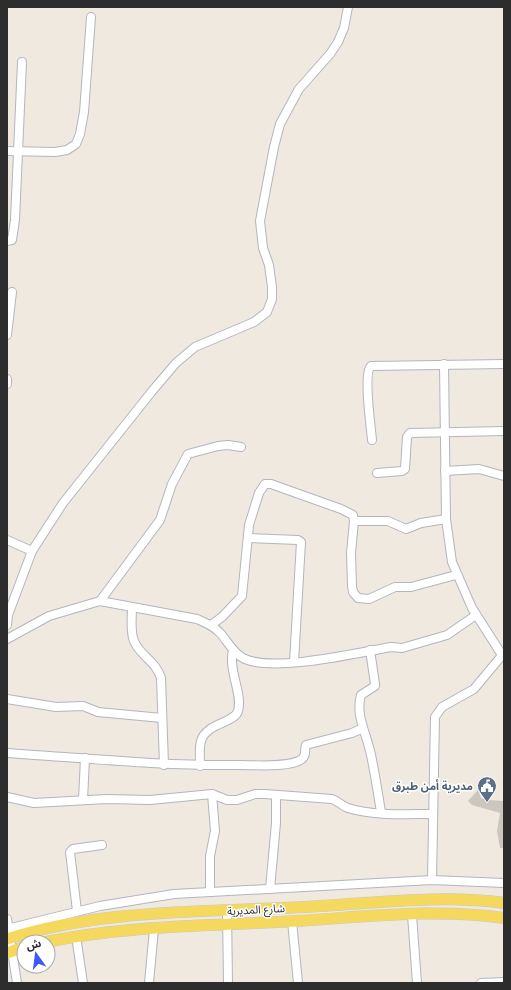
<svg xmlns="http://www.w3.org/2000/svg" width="511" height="990" font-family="Figtree,'Noto Sans Arabic',sans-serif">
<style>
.building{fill:#cbc7be}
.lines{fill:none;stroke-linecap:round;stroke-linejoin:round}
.minor-casing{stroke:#b3b5c1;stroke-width:10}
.major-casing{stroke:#c8c8c8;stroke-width:12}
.minor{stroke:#fff;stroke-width:8}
.major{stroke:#f5d95f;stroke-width:11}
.labels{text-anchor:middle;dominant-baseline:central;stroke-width:3;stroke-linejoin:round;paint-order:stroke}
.service-label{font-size:11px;font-weight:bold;fill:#4e5e75;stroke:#fff;text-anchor:end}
.street-label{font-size:11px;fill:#2d2d2d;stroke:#fff}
</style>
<rect width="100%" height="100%" fill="#efe9e0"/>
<path class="building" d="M478,790l3,8 7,2 16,1v47h-4l-3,-17 3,-18 -28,-8 -4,-4z"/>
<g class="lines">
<defs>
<g id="minor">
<path d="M7,151l48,1 12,-2 9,-6 4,-10 4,-22 7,-95"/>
<path d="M7,241l5,-1 3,-20 7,-158"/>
<path d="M7,335l5,-43"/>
<path d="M444,364l2,155 6,43 20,46 30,47"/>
<path d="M7,379v5"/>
<path d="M372,440c-1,-13 -9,-67 -1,-74l133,-2"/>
<path d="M445,471l34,-2 25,7"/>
<path d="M377,473l25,-2 3,-2 2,-32 3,-4 94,-2"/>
<path d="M354,521h34l18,8 15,-6 25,-4"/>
<path d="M248,538l50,2 3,2 -7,120"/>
<path d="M7,540l25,11"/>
<path d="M100,601l60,-81 12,-36 16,-30 30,-8 10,-1 13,2"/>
<path d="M132,607c0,11 -2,24 2,34 6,15 22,20 27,37l3,87"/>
<path d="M7,625l1,-10 24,-64 31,-48 90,-113 23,-27 19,-16 59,-25 13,-10 5,-13v-12l-3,-22 -6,-17 -3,-27 14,-74 6,-23 19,-35 31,-35 8,-12 6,-14 4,-21"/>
<path d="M211,625l11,-8 20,-21 7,-71 10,-32 6,-9h6l70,25 12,6 1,6 -3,32 1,33 1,6 5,6 11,1 26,-12h16l45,-12"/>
<path d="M7,639l42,-23 51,-15 97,18c9,4 17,7 24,15 7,8 12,19 22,24 28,15 114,-5 148,-11l11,1 45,-13 29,-20"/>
<path d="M370,650l5,34v2l-14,9c-6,20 6,40 10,60 4,19 7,38 10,57"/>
<path d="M7,699l49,8 27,-1 15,6 64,6"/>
<path d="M7,753c77,5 154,13 232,12 15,0 51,3 63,-6 5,-4 2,-9 4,-14l46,-12 11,-5"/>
<path d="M200,766c0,-8 -1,-17 1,-25 5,-18 34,-18 37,-30 5,-17 -10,-40 -5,-61"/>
<path d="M7,797l27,6 73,-4 43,1 62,-6 15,6h10l18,-6h10l67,5c6,2 10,7 16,9 26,8 57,6 84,6"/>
<path d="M83,800l2,-42"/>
<path d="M432,880l3,-163 7,-10 32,-18 30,-36"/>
<path d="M270,889l6,-66v-28"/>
<path d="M210,892v-36l5,-25 -3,-37"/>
<path d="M77,911l-7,-59 3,-3 29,-4"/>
<path d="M227,911l1,72"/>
<path d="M412,915l5,68"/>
<path d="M7,919l10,64"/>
<path d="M292,921l6,62"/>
<path d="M7,929l93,-23 74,-12 258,-14 72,3"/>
<path d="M76,936l7,47"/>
<path d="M149,983l5,-54"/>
<path d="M481,983l23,-1"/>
</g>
<g id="major">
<path d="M7,939c92,-30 201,-27 297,-32 66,-3 135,-13 200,-4"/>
<path d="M46,942c82,-17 167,-16 250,-21 69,-4 140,-13 208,-3"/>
<path d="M7,953l17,-6"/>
</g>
</defs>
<use href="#minor" class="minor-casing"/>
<use href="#major" class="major-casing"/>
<use href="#minor" class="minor"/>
<use href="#major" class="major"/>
</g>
<defs>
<symbol id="civic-pin" viewBox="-11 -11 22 30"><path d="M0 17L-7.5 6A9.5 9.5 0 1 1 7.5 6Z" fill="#5c6f8a" stroke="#fff"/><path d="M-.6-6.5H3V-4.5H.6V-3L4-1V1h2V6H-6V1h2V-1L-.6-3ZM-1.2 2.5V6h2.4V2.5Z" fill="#fff"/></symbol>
</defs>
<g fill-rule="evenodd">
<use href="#civic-pin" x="476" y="775" width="22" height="30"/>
</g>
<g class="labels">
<g class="service-label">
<text x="473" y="786">مديرية أمن طبرق</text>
</g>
<g class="street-label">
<text transform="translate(256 910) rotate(-3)">شارع المديرية</text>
</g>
</g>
<rect width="511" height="990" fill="none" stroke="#2d2d2d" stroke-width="16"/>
<g transform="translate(36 954) rotate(346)"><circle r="19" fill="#ffffff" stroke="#ababab"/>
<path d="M0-3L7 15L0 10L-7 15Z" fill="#3d58ff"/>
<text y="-6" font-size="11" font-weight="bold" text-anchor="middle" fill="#2d2d2d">ش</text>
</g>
</svg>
